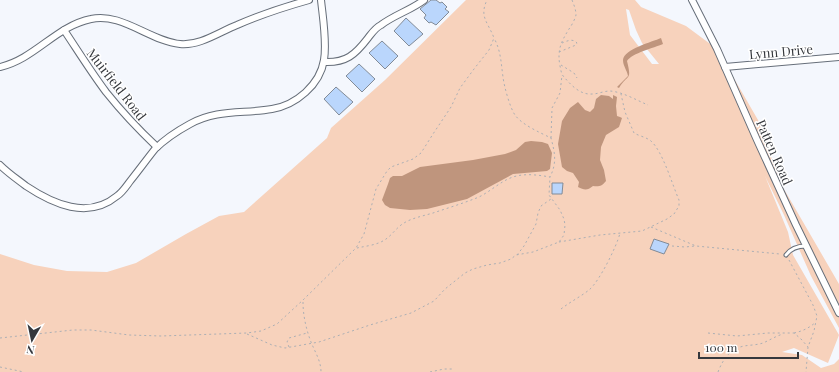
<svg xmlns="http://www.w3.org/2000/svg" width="839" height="372" font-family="'Playfair Display',serif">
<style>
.green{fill:#f7d2bc;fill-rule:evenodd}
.water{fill:#bf957d}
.building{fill:#bad6fc;stroke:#828b97}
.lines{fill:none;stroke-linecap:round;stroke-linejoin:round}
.lane-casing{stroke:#666e79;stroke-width:5}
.street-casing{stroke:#666e79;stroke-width:8}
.path{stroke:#acafb4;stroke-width:1;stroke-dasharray:2 3;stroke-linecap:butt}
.lane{stroke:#fff;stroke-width:3}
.street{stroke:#fff;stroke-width:6}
.labels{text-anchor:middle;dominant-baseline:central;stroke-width:3;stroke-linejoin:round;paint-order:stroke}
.street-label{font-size:13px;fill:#35383d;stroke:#fff}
</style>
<rect width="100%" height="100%" fill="#f4f7fd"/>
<path class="green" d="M466,0h169l6,7 45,19 31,23 41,71 23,64 58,100v44l-28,-52 -27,-61 -19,-39 23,56 5,23 46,80 -11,28 -34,-15 -12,4 20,3 19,13 13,-4 5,-5v13h-839v-118l34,11 33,6 40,1 29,-9 50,-29 33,-18 25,-4 83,-74 4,-10 54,-48zM626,9l3,1 7,20 6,13 17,21h-7l-22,-29z"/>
<g class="water">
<path d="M661,38l2,6c-9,4 -31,9 -36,17 5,21 1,12 -8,27l-2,-1 11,-11c-1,-6 -5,-10 -5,-16 1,-11 29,-18 38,-22z"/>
<path d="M601,95l8,1 4,3v-4l4,2 -1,9 1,10 3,1 2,1 -3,9 -13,8 -5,12 -1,13 4,10 2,11c-4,5 -7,6 -13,5 -6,5 -9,4 -15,1l1,-5 -6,-9 -6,-2 -5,-4 -4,-23 4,-23 8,-13 8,-6 7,8 5,2 4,-4 2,-9z"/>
<path d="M531,141l11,1 6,2 4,9 -2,16 -3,2 -34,3 -46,25 -40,10 -17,1 -20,-2 -5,-3 -3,-5 6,-16 2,-6 3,-2h9l18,-9 53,-7 32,-6 11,-4 9,-8z"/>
</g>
<g class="building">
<path d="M431,0h5l4,3 2,-1 5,5 -2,2 4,3 -13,13 -5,-3 -2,1 -5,-5 2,-3 -6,-6z"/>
<path d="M406,18l17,16 -14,12 -15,-15z"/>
<path d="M382,41l16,15 -13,13 -16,-16z"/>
<path d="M359,64l16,15 -13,13 -16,-16z"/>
<path d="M336,87l17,15 -14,13 -15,-16z"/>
<path d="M552,183h11l-1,11h-10z"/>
<path d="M654,239l15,5 -5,10 -14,-5z"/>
</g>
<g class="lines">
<defs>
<path id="lane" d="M786,255c5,-7 12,-9 20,-9"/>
<g id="street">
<path d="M692,0l25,49 40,91 39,85 43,88"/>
<path d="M64,30c14,21 27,42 42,62 16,20 33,38 51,55"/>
<path d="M324,62c22,1 31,-7 44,-24 4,-5 7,-10 13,-13 13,-10 30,-15 43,-25"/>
<path d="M0,67c35,-8 56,-41 91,-48 30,-7 59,22 89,25 20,2 39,-12 57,-19 23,-10 47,-18 72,-25"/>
<path d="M725,67l114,-10"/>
<path d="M0,165c8,8 17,14 26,21 27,18 62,34 91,10 6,-4 10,-11 14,-16 8,-10 16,-21 24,-31 9,-9 24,-19 35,-25 27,-15 53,-10 82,-15 24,-4 48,-24 52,-49 3,-18 -1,-41 -3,-60"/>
</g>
</defs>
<use href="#lane" class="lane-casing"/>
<use href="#street" class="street-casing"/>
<g class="path">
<path d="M572,0c2,5 4,10 4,15 -1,4 -4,10 -7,14 -8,13 -12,21 -9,37 1,4 1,8 4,11 7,8 16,18 28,17 6,0 12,-3 18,-3 13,1 26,9 38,14"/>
<path d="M559,52l17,-7 1,-2c-4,-5 -10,-2 -15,0"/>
<path d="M561,65l13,8 3,5"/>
<path d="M551,138l1,-30 8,-15 2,-18"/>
<path d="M651,227l45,19 84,8"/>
<path d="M559,242l41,-7 42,-4 25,-12 7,-5 5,-8v-6c-7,-16 -16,-48 -28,-59 -5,-4 -12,-5 -17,-8l-9,-21 -4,-18"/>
<path d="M672,246l13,1 10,-1"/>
<path d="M357,248c9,-2 21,-3 29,-9 6,-4 11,-12 18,-16 8,-5 19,-7 29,-10 15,-5 31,-10 46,-16 12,-6 22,-16 34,-20 12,-4 25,-2 37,0 7,-14 5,-24 1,-39 -10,-5 -29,-13 -36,-23 -5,-7 -11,-29 -12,-38 -2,-14 -2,-26 -9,-39"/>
<path d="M517,255l7,-9 12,-22 2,-11 3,-7 10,-7"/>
<path d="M789,260l24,45 4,11 -3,15 -6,16 -2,25"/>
<path d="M303,302c0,13 3,27 8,40 4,10 10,19 10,30"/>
<path d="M561,309c9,-7 19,-12 28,-19 10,-8 28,-44 31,-57"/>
<path d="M708,333l29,3 31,-3h26l7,6 7,8"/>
<path d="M794,333c9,-2 15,-5 22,-11"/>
<path d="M247,334l25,11 13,3 34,-6 51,-17 41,-12 23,-12 11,-12 20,-16 8,-4 14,-4 13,-2 11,-4 5,-4 17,-3 26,-10 5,-7 1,-10 -1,-6 -4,-9 -11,-15 1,-18"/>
<path d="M0,338l73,-8h18l38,5 32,1 86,-3 14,-2 16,-7 26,-24 53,-52 8,-14 12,-45 11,-18 4,-4 22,-8 8,-6 12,-19 18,-27 9,-19 14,-19 15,-19 5,-12c-6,-16 -15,-21 -7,-38"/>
<path d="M289,347l-2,-5 2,-4 18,-5"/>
<path d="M0,367l24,5"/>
<path d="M430,372l14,-3h8"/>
<path d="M718,372c5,-13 12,-23 26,-26 6,-1 13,-1 19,-3 7,-3 13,-7 20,-9"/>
</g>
<use href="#lane" class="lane"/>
<use href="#street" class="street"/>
</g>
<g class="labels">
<g class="street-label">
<text transform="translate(781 51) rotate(-5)">Lynn Drive</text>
<text transform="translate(117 84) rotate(52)">Muirfield Road</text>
<text transform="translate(775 152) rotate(66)">Patten Road</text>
</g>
</g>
<g transform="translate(32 340) rotate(189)" stroke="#ffffff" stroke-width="3" paint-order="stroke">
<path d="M0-3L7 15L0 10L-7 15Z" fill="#35383d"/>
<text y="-6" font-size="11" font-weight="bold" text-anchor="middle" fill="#35383d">N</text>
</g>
<path d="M699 352v6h99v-6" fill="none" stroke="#35383d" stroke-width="2"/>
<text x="705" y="352" font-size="12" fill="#35383d" stroke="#ffffff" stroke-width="3" paint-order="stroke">100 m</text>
</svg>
